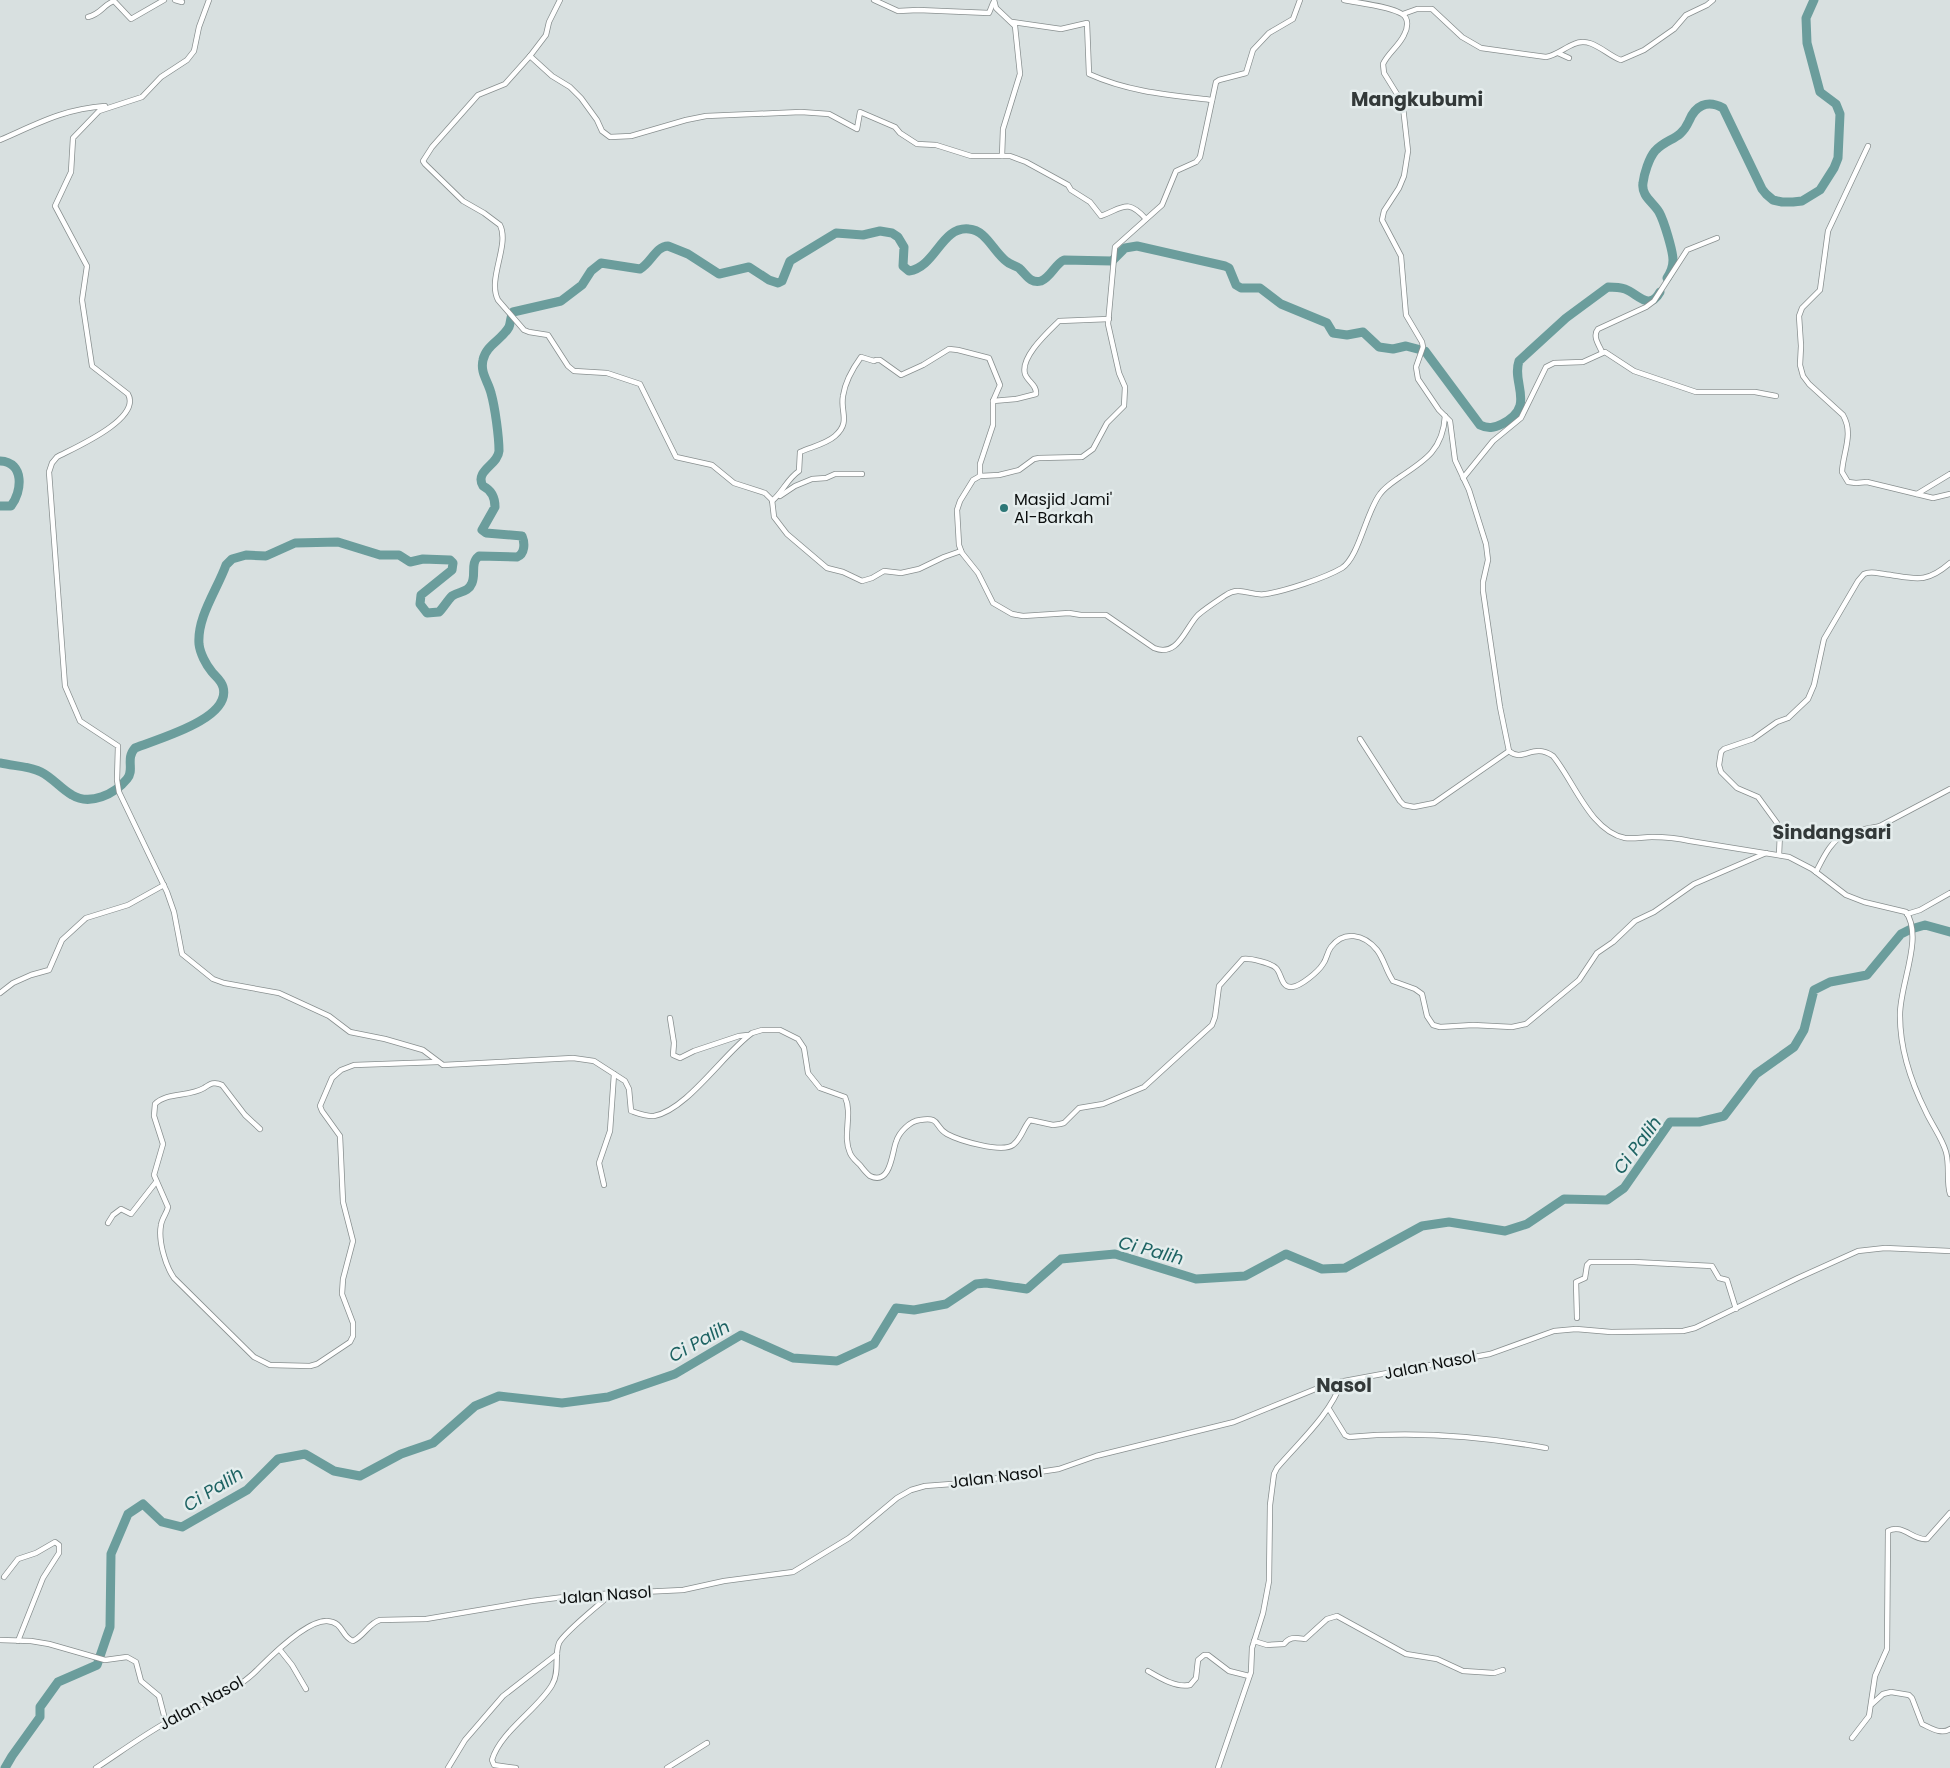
<svg xmlns="http://www.w3.org/2000/svg" width="1950" height="1768" font-family="Poppins,sans-serif">
<style>
.lines{fill:none;stroke-linecap:round;stroke-linejoin:round}
.river{stroke:#6b9d9c;stroke-width:9}
.minor-casing{stroke:#888f8f;stroke-width:6}
.minor{stroke:#fff;stroke-width:4.5}
.poi-dot{fill:#2d7777;stroke:#e5eded;stroke-width:2}
.labels{text-anchor:middle;dominant-baseline:central;stroke-width:5;stroke-linejoin:round;paint-order:stroke}
.poi-label{font-size:16px;fill:#0b0e0e;stroke:#e5eded;text-anchor:start}
.street-label{font-size:16px;fill:#0b0e0e;stroke:#e5eded}
.water-label{font-size:18px;font-style:italic;fill:#1e6363;stroke:#e5eded}
.quarter-label{font-size:19px;font-weight:bold;fill:#333939;stroke:#e5eded}
</style>
<rect width="100%" height="100%" fill="#d8e0e0"/>
<g class="lines">
<g class="river">
<path d="M1667,278c4,-6 6,-11 6,-18 0,-9 -9,-39 -14,-48 -6,-10 -18,-16 -16,-29 1,-9 6,-25 12,-32 13,-14 25,-10 34,-30 6,-15 18,-22 34,-13l39,81 4,5 7,6 9,2h11l9,-1 18,-11 14,-22 4,-10 2,-44 -4,-10 -16,-12 -13,-49 -1,-25 8,-18"/>
<path d="M0,461c25,1 22,31 11,45h-11"/>
<path d="M0,763c13,3 29,3 41,9 12,6 20,17 31,23 18,11 43,-1 55,-16 8,-9 -2,-20 8,-31 22,-9 97,-29 88,-61 -2,-7 -7,-10 -11,-15 -6,-7 -12,-19 -13,-28 -2,-27 18,-54 27,-79l6,-6 14,-4 20,1 29,-13 43,-1 42,13h19l11,7 13,-3 27,1 3,3 -1,7 -31,25 -1,9 7,9 12,-1c5,-5 8,-11 13,-16 7,-5 16,-3 20,-13 4,-9 -2,-20 7,-27l38,1c8,-3 8,-14 5,-21l-36,-3 -4,-3 13,-23c0,-10 -4,-17 -12,-21 -9,-15 15,-21 16,-35 0,-14 -4,-44 -8,-58 -3,-12 -11,-20 -8,-33 3,-15 19,-20 26,-33 2,-5 1,-10 4,-15l48,-11 21,-16 9,-14 10,-8 39,6c11,-6 16,-23 28,-23l20,8 31,20 30,-7 20,13 9,3 4,-2 8,-20 46,-28 27,2 17,-4 12,2 6,4 6,10 -1,19 6,5c27,-4 32,-45 60,-42 17,1 24,22 37,32 4,4 9,4 13,7 7,6 11,16 22,13 10,-4 14,-17 23,-21l48,1 13,-13 12,-2 88,20 4,2 7,17 5,3h19l21,16 46,19 6,10 14,2 16,-3 16,15 14,2 13,-3 19,5 55,74c8,4 14,3 22,-1 35,-18 9,-40 17,-63l47,-43 42,-31c6,0 11,0 17,2 12,4 24,23 35,3"/>
<path d="M5,1768l7,-12 28,-39v-10l18,-25 39,-17 13,-38 1,-73 17,-40 15,-10 19,18 20,5 65,-37 31,-31 27,-5 29,17 26,5 41,-22 32,-11 42,-37 24,-10 63,7 46,-6 67,-23 66,-39 52,23 44,3 37,-17 22,-36 18,2 32,-6 30,-20 10,-1 41,6 34,-30 54,-5 81,25 49,-3 41,-22 36,15 23,-1 77,-42 27,-4 56,9 22,-7 37,-25 43,1 17,-12 46,-66h29l25,-6 32,-42 38,-27 10,-17 10,-40 16,-8 37,-7 34,-41 10,-5 14,-4 25,7"/>
</g>
<defs>
<g id="minor">
<path d="M175,0l7,2"/>
<path d="M209,0l-10,27 -5,24 -7,9 -26,17 -19,20 -43,14 -26,27 -2,34 -16,34 32,60 -5,34 10,66 36,28c14,25 -54,54 -71,63l-5,6 -3,9 16,214 15,35 38,25 -1,34 2,12 48,100 7,20 8,42 31,25 11,4 55,10 50,23 21,16 35,7 38,11 20,15 130,-7 21,3 31,20 4,8 2,22c6,2 16,6 23,5 33,-6 70,-63 98,-83l10,-3h18l18,9 6,9 4,25 12,15 25,9c8,17 -3,39 5,56 2,5 6,8 10,12 3,4 6,8 10,11 21,10 22,-24 26,-34 3,-10 14,-21 24,-22 21,-4 14,7 27,14 13,7 55,19 66,11 9,-7 10,-17 17,-25l23,5 7,-1 4,-1 15,-15 24,-4 41,-17 68,-62 3,-8 4,-31 24,-27c7,-1 28,4 33,9 6,6 5,20 16,19 9,-1 26,-15 31,-23 4,-5 4,-12 8,-17 13,-17 33,-13 46,3 7,9 9,21 16,31l22,8 7,5 5,22 6,9 7,2 33,-2 39,2 14,-3 53,-44 18,-27 16,-11 22,-21 19,-9 40,-28 72,-31"/>
<path d="M560,0l-11,22 -3,13 -16,21 -25,28 -27,11 -46,52 -9,14 2,3 38,37 21,12 16,12c10,20 -13,54 -2,75l26,30 5,2 19,3 20,31 6,5 33,2 33,11 36,73 36,8 22,18 31,10 7,7 2,17 13,17 40,34 16,4 19,9 10,-3 12,-7 17,2 18,-4 25,-12 17,-6"/>
<path d="M874,0l24,11 20,-1 71,3 4,-10"/>
<path d="M994,0l2,8 19,18 5,48 -17,55 -1,27"/>
<path d="M1300,0l-7,19 -24,14 -16,17 -7,23 -27,7 -3,2 -16,75 -4,5 -20,9 -14,34 -47,42 -7,77 11,49 6,14 -1,19 -17,17 -14,26 -11,8 -43,1 -5,1 -15,11 -20,5 -19,1 -7,4 -13,21 -3,9 2,35 3,8 16,20 15,30 19,11 11,2 46,-3 12,2h25l48,33c24,10 31,-20 44,-33 8,-7 19,-14 28,-20 14,-10 25,2 40,-1 19,-3 59,-16 76,-26 17,-11 24,-56 38,-74 5,-7 13,-12 20,-17 26,-17 43,-28 45,-61"/>
<path d="M1344,0c14,3 46,6 58,14 7,4 6,14 2,21 -5,11 -16,18 -21,29l1,9 13,21 6,13 5,44 -4,25 -5,12 -15,23 -2,9 19,36 5,59 16,27 1,5 -7,20 2,12 21,31 11,11 5,39 14,30 17,54 2,16 -5,22v9l17,116 9,44c14,12 24,-9 44,5 21,25 37,75 72,82 9,1 18,-1 27,-1 13,0 25,1 38,4l99,16 23,12 34,26 18,7 42,10c18,26 -7,74 -6,104 0,34 11,66 26,96 6,13 16,26 20,40 4,14 0,28 4,42"/>
<path d="M1403,14l14,-5h15l30,28 19,11 65,9c11,-2 18,-9 28,-13 18,-8 32,11 47,16l23,-10 30,-21 12,-14 21,-10 6,-5"/>
<path d="M88,17c13,-3 15,-12 26,-16l17,18 33,-19"/>
<path d="M1012,22l49,7 26,-6 2,51c40,18 80,21 123,26"/>
<path d="M1558,53l11,5"/>
<path d="M530,56l22,20 18,11 11,11 16,22 5,11 8,6 21,-1 55,-16 20,-4 95,-4 28,2 28,15 3,-17 35,15 5,6 17,11 19,1 35,11h39l16,6 42,23 3,5 19,12 11,14c22,-8 26,-18 45,3"/>
<path d="M0,140c37,-16 63,-31 105,-34"/>
<path d="M1868,146l-40,85 -8,59 -18,18 -3,8 2,30 -1,19 3,11 6,8 34,31c11,19 0,37 -1,57l6,10 8,1 11,-1 66,16 17,-4"/>
<path d="M1602,352c-3,-7 -10,-16 -4,-23l48,-22 8,-6 33,-51 30,-12"/>
<path d="M993,401l23,-2 20,-5c1,-9 -8,-12 -11,-20 -5,-17 23,-42 34,-53l50,-2"/>
<path d="M1463,478l30,-37 28,-23 25,-51 8,-4 29,-1 22,-10 29,19 62,21h59l21,4"/>
<path d="M1917,494l33,-20"/>
<path d="M780,496l15,-10 17,-7 14,-1 9,-4h27"/>
<path d="M772,501c11,-9 15,-22 27,-30l1,-19c11,-5 26,-8 35,-16 16,-14 5,-24 8,-40 2,-14 10,-28 18,-39l13,4 2,-1h4l21,15 22,-10 26,-16 9,1 31,8 11,27 -7,16v24l-13,39v12"/>
<path d="M1360,739l40,62 4,4 10,2 20,-4 75,-52"/>
<path d="M1779,855l1,-22 -3,-10 -19,-26 -21,-9 -16,-16 -2,-7 2,-13 3,-3 29,-10 24,-17 11,-4 20,-19 6,-14 10,-46 34,-58 6,-7c6,-3 13,-1 20,0 30,4 41,11 66,-11"/>
<path d="M1816,872c7,-14 16,-34 32,-39 11,-4 21,-4 32,-7l70,-37"/>
<path d="M1907,914l13,-4 30,-17"/>
<path d="M0,993l13,-10 18,-8 18,-5 13,-30 24,-22 42,-13 36,-20"/>
<path d="M670,1018l4,25 -1,12 7,3 14,-7 45,-15 9,-1"/>
<path d="M260,1129l-15,-14 -23,-30c-8,-4 -12,-1 -18,3 -15,9 -38,4 -49,16l-1,12 9,28 -9,31 14,32c-1,6 -6,11 -7,18 -3,15 4,40 13,53l80,79 16,8 40,1 7,-2 33,-22 3,-6v-13l-11,-29 1,-15 10,-38 -10,-39 -3,-66 -18,-25 -2,-5 12,-28 9,-8 13,-5 84,-3"/>
<path d="M604,1185l-5,-22 11,-32 4,-57"/>
<path d="M108,1223l5,-8 8,-6 10,5 25,-32"/>
<path d="M1577,1318l-1,-36 9,-4 2,-13 3,-3h44l78,4 7,12 8,2 9,29"/>
<path d="M1329,1409l16,26 4,2c68,-6 131,-1 197,11"/>
<path d="M4,1577l14,-18 18,-6 19,-11 4,3v8l-16,25 -25,63"/>
<path d="M0,1640l31,1 18,3 56,16 22,-3 9,5 5,19 18,15 7,27"/>
<path d="M1254,1641l13,4 17,-1c6,-8 12,-6 21,-5l22,-20 10,-3 69,38 31,5 26,12 31,2 9,-3"/>
<path d="M280,1650l12,15 14,24"/>
<path d="M1148,1671c12,7 28,17 42,14l6,-7 2,-18 6,-5h4l21,16 20,5"/>
<path d="M1872,1704l11,-10 8,-2 18,3 3,3 10,26c9,4 19,11 28,5"/>
<path d="M1852,1738l17,-22 6,-40 12,-27 1,-118c15,-8 25,10 39,8l23,-26"/>
<path d="M96,1768c23,-15 46,-32 71,-46 29,-16 69,-29 92,-54 13,-13 48,-48 68,-47 17,1 14,16 26,20 11,-5 16,-18 27,-21l46,-1 106,-18 48,-6 103,-5 41,-9 69,-9 56,-34 48,-40 14,-8 14,-4 40,-3 94,-14 37,-13 138,-34 94,-38 162,-30 64,-23 22,-2 35,3 72,-1 12,-3 103,-50 60,-27 27,-3 65,3"/>
<path d="M448,1768l17,-28 38,-44 54,-42"/>
<path d="M516,1768l-22,-3 -2,-5c8,-28 46,-51 60,-75 8,-13 2,-29 7,-42 5,-10 35,-34 45,-43l2,-5"/>
<path d="M667,1768l40,-25"/>
<path d="M1218,1768l33,-96 1,-24 11,-35 6,-32 1,-76 4,-31 3,-6c23,-27 53,-53 65,-87"/>
</g>
</defs>
<use href="#minor" class="minor-casing"/>
<use href="#minor" class="minor"/>
</g>
<circle class="poi-dot" cx="1004" cy="508" r="5"/>
<g class="labels">
<g class="poi-label">
<text x="1014" y="499">Masjid Jami'<tspan x="1014" dy="18">Al-Barkah</tspan></text>
</g>
<g class="street-label">
<text transform="translate(1430 1365) rotate(-11)">Jalan Nasol</text>
<text transform="translate(996 1477) rotate(-7)">Jalan Nasol</text>
<text transform="translate(605 1595) rotate(-4)">Jalan Nasol</text>
<text transform="translate(201 1703) rotate(-29)">Jalan Nasol</text>
</g>
<g class="water-label">
<text transform="translate(1637 1145) rotate(-53)">Ci Palih</text>
<text transform="translate(1151 1250) rotate(15)">Ci Palih</text>
<text transform="translate(699 1341) rotate(-29)">Ci Palih</text>
<text transform="translate(213 1489) rotate(-32)">Ci Palih</text>
</g>
<g class="quarter-label">
<text x="1417" y="99">Mangkubumi</text>
<text x="1832" y="832">Sindangsari</text>
<text x="1344" y="1385">Nasol</text>
</g>
</g>
</svg>
